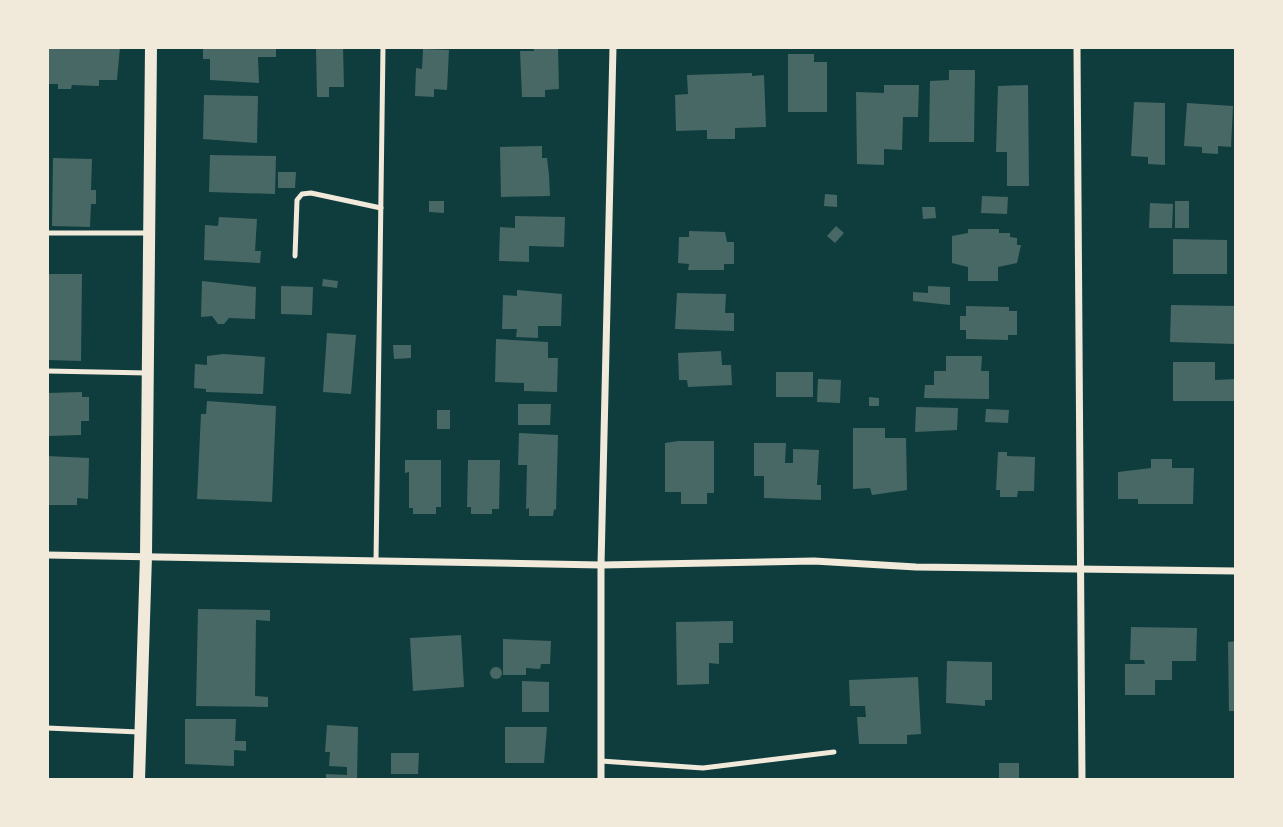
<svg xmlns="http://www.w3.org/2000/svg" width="1283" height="827" font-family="'Alegreya Sans',sans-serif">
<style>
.building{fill:#486865}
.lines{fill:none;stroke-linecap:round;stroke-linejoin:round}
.service{stroke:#f1e9da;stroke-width:5}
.minor{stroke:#f1e9da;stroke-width:7}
.tertiary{stroke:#f1e9da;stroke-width:12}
</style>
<rect width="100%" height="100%" fill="#0f3d3e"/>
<g class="building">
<path d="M47,47h73l-3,33h-18v6l-27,-1 -1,4h-13v-5h-11z"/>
<path d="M203,47h73v10h-18l1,26 -49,-3v-21h-7z"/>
<path d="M321,47h22l1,40h-15v10h-12l-1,-48z"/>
<path d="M534,47h24l1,42 -14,1v7h-23l-2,-46h14z"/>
<path d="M423,49l26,1 -2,40 -13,-1v8l-19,-1 1,-28 6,1z"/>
<path d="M788,54h26v8h13v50h-39z"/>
<path d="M949,70h26l-1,72h-45l1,-61 19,-1z"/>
<path d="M752,73v3l12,-1 2,52 -31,1v11h-28v-9l-31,1 -1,-36 13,-1 -1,-19z"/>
<path d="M884,85h35l-1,32h-15l-1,33 -18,-1v16l-27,-1 -1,-72 28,1z"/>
<path d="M1028,85l1,101h-22v-34h-11l2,-66z"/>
<path d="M204,95l54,1 -1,47 -54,-4z"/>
<path d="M1134,102l31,1v62l-17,-1v-7l-17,-1z"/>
<path d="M1187,103l46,3 -2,41 -13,-1v8l-16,-1v-6l-18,-1z"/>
<path d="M542,146v12h5l2,17 1,21 -49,1 -1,-50z"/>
<path d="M210,155l66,1 -1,38 -66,-2z"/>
<path d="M53,158l39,1 -1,31h5v14h-5l-1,23 -38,-1z"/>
<path d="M278,172h18l-1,16h-17z"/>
<path d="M825,194l12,1v12l-13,-1z"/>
<path d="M982,196l26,1 -1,17 -26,-1z"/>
<path d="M429,201h15v12l-15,-1z"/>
<rect x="1175" y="201" width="14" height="27"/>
<path d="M1150,203l23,1 -1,24h-23z"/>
<path d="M922,207h13l1,11 -13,1z"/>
<path d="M515,216l50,1 -1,30 -35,-1v16l-30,-1 1,-34 15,1z"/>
<path d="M219,217l38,2 -2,32h6l-1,12 -56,-3 1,-35 13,1z"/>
<path d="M836,226l8,7 -9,10 -8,-7z"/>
<path d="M968,229h31v4h11v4l7,1v7h4l-4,18 -19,4v14h-30v-14l-16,-4v-27l16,-3z"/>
<path d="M689,231l36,1 2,10h7v22h-10v6h-36l1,-6 -11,-1 1,-26h10z"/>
<path d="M1173,239l54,1v34h-54z"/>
<path d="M47,274h35l-1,87 -34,-1z"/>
<path d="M323,279l15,2 -1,7 -15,-2z"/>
<path d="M202,281l54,6 -1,32 -26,-1 -5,6h-6l-6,-8 -11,1z"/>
<path d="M281,286l32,1 -1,28 -31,-1z"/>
<path d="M928,286l22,1v18l-37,-4v-9l15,1z"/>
<path d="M517,290l45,4 -1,32h-23v12l-22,-1 1,-8h-15l1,-34 14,1z"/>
<path d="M677,293l49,1 -1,19h9v18l-59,-2z"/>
<path d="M1171,305l65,1v38l-66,-2z"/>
<path d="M966,306l43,1v4h8v24h-9v5l-42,-1v-9h-6v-14h6z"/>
<path d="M327,333l29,2 -5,59 -28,-2z"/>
<path d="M496,339l52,3v16h10l-1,34 -33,-1v-8l-29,-1z"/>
<path d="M393,345h18v13l-17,1z"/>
<path d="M721,351l1,14h9l1,20 -44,2 -1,-7h-8l-1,-27z"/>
<path d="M223,354l42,3 -2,37 -57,-2v-3l-12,-1 1,-24 12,1v-9z"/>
<path d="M946,356h36l-1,15h8v28l-65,-1 1,-13h9v-14h12z"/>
<path d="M1173,362h42v18l21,-1v22h-63z"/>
<rect x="776" y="372" width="37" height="25"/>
<path d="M818,379l23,1 -1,23 -23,-1z"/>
<path d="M82,392v5h7v24h-8v14l-34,1v-43z"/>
<path d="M869,397l10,1v8h-10z"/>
<path d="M207,401l69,5 -4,96 -75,-3 4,-85h5z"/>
<path d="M518,404h33l-1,21h-32z"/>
<path d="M916,407l42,1 -1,22 -42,2z"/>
<path d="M986,409l23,1 -1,13 -23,-1z"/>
<rect x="437" y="410" width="13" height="19"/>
<path d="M853,428h32v10h21l1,52 -35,5 -2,-7 -17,1z"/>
<path d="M519,433l39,2 -2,75 -2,-1 -1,7h-24v-8l-3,1 1,-44h-9z"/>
<path d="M678,441h36v52h-7v11h-26v-12h-16v-49z"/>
<path d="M754,443h32l-1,20h8v-14l26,1 -2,35h4v15l-57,-2v-22h-10z"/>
<path d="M998,452h9v4l28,1 -1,34h-16l-1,6h-17v-7h-4z"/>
<path d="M47,456l42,2 -1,41 -11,-1v7h-30z"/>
<path d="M1151,459h21v9h22l-1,36h-55v-5h-20v-27l33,-4z"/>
<path d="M405,460h36v47h-5v7h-23v-6h-4v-36l-4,1z"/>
<path d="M468,460h32l-1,49h-7v5h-21v-7h-4z"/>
<path d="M198,609l72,1v11l-14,-1 -1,76 13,1v10l-72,-1z"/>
<path d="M733,621v22h-14v21l-10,-1v21l-32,1 -1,-63z"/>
<path d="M1131,627l66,1 -1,33h-24v19h-17v15h-30v-31h20l-1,-4h-14z"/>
<path d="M461,635l3,52 -51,4 -3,-53z"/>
<path d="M503,639l48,2 -1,23h-9l-1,5 -14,-1v7h-23z"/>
<path d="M1236,641v70h-7l-1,-69z"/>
<path d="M947,661l45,1v38h-7v6l-39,-3z"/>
<circle cx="496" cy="673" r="6"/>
<path d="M918,677l3,57 -14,1v9h-48l-2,-27h9l-1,-11h-15l-1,-26z"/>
<path d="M522,681l27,1v30h-27z"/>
<path d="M185,719h51l-1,22h11v10l-12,-1v16l-49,-2z"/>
<path d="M327,725l31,2 -1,53h-31v-6l21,1v-8l-18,-1 1,-14h-5z"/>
<path d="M505,727h42l-3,36h-39z"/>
<path d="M391,753h28l-1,21h-27z"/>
<rect x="999" y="763" width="20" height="15"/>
</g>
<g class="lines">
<g class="service">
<path d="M47,233h102"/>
<path d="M295,256l2,-56 5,-6 9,-1 70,15"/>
<path d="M47,371l101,2"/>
<path d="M376,561l7,-514"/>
<path d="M47,728l92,4"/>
<path d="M601,761l102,7 131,-16"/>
</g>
<g class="minor">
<path d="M1077,47l5,733"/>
<path d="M47,555l554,10 213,-4 102,6 320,4"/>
<path d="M601,780v-215l12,-518"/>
</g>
<path class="tertiary" d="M139,780l7,-224 5,-509"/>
</g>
<rect width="1283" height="827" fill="none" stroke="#f1e9da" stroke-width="98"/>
</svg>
